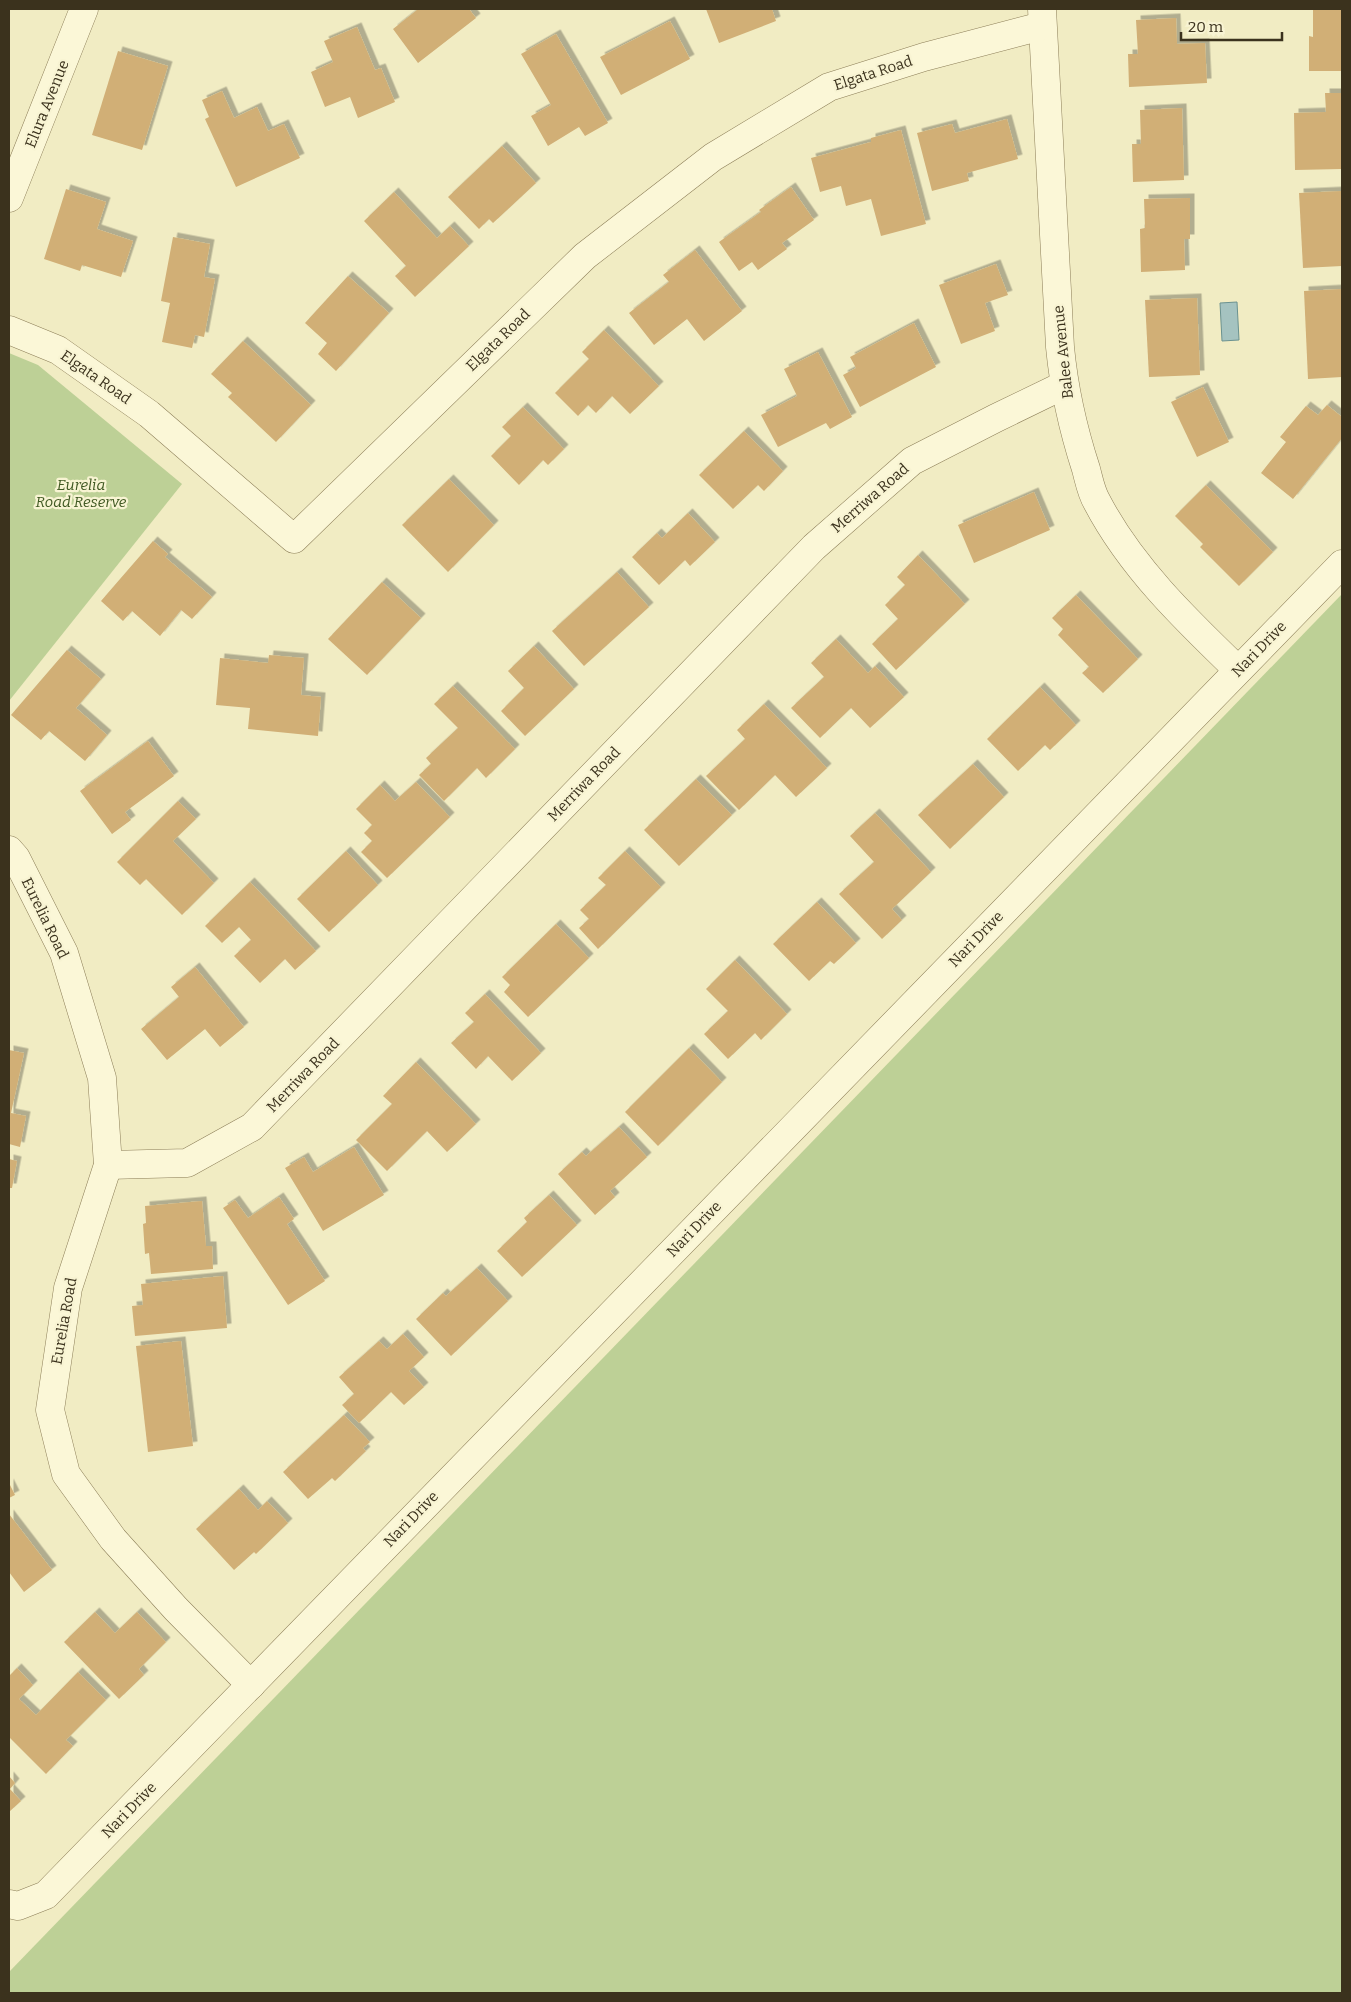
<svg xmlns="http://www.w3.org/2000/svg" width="1351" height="2002" font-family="Bitter,serif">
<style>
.green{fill:#bdd096}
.water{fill:#a5c3c0;stroke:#6b9290}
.building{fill:#d1af76;filter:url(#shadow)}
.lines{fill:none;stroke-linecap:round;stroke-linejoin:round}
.street-casing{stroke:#8c7e58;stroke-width:29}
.street{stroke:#fbf7d7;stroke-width:28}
.labels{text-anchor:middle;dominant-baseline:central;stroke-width:4.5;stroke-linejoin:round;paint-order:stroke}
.street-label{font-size:15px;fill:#3b321d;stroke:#f8f4d3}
.park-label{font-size:15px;font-style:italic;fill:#405923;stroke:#f8f4d3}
</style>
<defs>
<filter id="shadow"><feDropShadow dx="4.5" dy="-4.5" stdDeviation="0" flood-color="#0004"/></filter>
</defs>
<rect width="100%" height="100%" fill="#f1ecc3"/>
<g class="green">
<path d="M9,353l29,12 144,119 -173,217z"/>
<path d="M1342,594v1399h-1333v-21z"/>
</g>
<path class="water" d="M1237,302l2,38 -17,1 -2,-38z"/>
<g class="building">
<path d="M416,9h53l7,9 -58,45 -25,-34 24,-19z"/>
<path d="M706,9h66l4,12 -57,22z"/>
<path d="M1313,9h29v62h-33v-35l4,1z"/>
<path d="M1176,18l1,26 28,-1 2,40 -78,4 -1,-33h10l-2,-34z"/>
<path d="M670,21l20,38 -69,36 -21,-38z"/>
<path d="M357,27l18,43 6,-2 14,34 -37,16 -8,-21 -25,10 -14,-35 22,-10 -9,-21z"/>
<path d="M556,34l52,89 -23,13 -6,-9 -31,19 -17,-30 20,-11 -30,-51z"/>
<path d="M118,51l50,15 -26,84 -50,-15z"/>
<path d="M222,91l12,27 23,-11 11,24 16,-7 16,34 -64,29 -31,-68 4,-2 -7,-17z"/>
<path d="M1325,93h17v76l-47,1 -1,-57 32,-1z"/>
<path d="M1182,108l2,72 -51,2 -1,-38h9l-1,-34z"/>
<path d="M1007,119l11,40 -51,14 2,8 -37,10 -15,-58 35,-9 3,9z"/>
<path d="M901,130l25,94 -45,12 -10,-37 -25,7 -5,-20 -21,6 -9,-34 60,-16v-4z"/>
<path d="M502,146l34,37 -43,40 -4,-4 -10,10 -31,-32z"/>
<path d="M791,187l23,33 -32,23 5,6 -29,21 -6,-8 -13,9 -20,-29 42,-30 -2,-2z"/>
<path d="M66,189l40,13 -9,27 36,12 -12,36 -39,-12 -2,6 -36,-12z"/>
<path d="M1342,191v75l-39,2 -4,-75z"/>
<path d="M394,192l43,46 13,-12 19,20 -54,51 -20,-21 11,-10 -42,-45z"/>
<path d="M1190,198v41h-6l1,31 -44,2 -1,-43 5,-1 -1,-29z"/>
<path d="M173,237l37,7 -6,33 11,2 -11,58 -9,-2 -3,13 -30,-6 8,-39 -9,-2z"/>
<path d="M695,250l47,61 -38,30 -17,-22 -33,26 -25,-32 40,-31 -6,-7z"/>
<path d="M996,264l12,31 -23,8 10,28 -34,13 -22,-59z"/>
<path d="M348,276l41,37 -53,58 -18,-17 9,-11 -22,-20z"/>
<path d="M1342,289v88l-34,2 -4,-88z"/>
<path d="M1197,298l3,77 -51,2 -4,-77z"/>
<path d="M914,323l22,44 -76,40 -17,-32 13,-7 -6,-11z"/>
<path d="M604,330l55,56 -29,28 -18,-18 -16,17 -8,-8 -10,11 -23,-23 34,-34 -7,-7z"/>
<path d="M243,341l68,64 -35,37 -48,-45 4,-4 -21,-19z"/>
<path d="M818,352l34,65 -22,12 -4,-6 -48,24 -17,-32 36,-19 -13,-27z"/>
<path d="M1203,387l26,55 -32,15 -26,-55z"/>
<path d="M1327,405l15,12v21l-49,61 -32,-26 25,-31 -6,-5 26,-31 12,9z"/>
<path d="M523,407l41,42 -16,16 -5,-5 -24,25 -28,-29 20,-20 -9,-9z"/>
<path d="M744,431l39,40 -19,20 -6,-6 -25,24 -34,-34z"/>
<path d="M449,479l45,46 -46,47 -46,-47z"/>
<path d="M1206,485l67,67 -34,34 -39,-39 3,-3 -28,-28z"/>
<path d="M1034,492l16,38 -76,33 -16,-38z"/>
<path d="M688,513l27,29 -25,24 -5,-6 -26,25 -27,-28 25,-24 5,5z"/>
<path d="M153,541l15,13 -3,3 47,40 -20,22 -11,-9 -21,26 -28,-25 -9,10 -22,-20z"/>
<path d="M918,555l47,49 -69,66 -24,-26 26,-25 -13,-14 20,-20 -8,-8z"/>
<path d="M617,572l32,35 -65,59 -32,-35z"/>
<path d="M382,582l39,36 -54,57 -39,-36z"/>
<path d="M1076,595l62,64 -35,34 -21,-20 7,-6 -31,-32 5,-6 -11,-11z"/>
<path d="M836,639l32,34 7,-7 29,31 -34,31 -19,-20 -31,30 -29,-30 33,-31 -13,-14z"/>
<path d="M534,646l40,43 -49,47 -24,-25 23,-23 -16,-17z"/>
<path d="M67,650l34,29 -25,29 31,27 -22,26 -36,-30 -8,9 -30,-25z"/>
<path d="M269,655l35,3 -3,37 20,2 -3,39 -70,-7 2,-21 -34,-3 4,-47 48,5z"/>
<path d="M453,686l62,63 -29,29 -9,-10 -33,33 -25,-26 12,-11 -5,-6 32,-30 -24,-24z"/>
<path d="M1040,687l36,38 -26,25 -5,-5 -27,26 -31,-32z"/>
<path d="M764,704l63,64 -31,29 -21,-22 -36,35 -33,-34 39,-37 -8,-9z"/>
<path d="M148,741l26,35 -49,36 6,8 -19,14 -32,-43z"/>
<path d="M973,764l31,33 -54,52 -32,-34z"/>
<path d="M696,779l36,36 -53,51 -35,-36z"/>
<path d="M416,782l34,35 -63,61 -26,-26 11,-11 -8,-8 8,-8 -16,-16 24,-24 15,16z"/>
<path d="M178,801l18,18 -23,22 41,42 -32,32 -36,-36 -6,6 -23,-23z"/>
<path d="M875,813l56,59 -39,37 10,11 -20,19 -43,-45 35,-32 -24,-26z"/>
<path d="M346,851l32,34 -49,47 -32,-33z"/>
<path d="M625,851l36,36 -63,62 -19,-21 10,-9 -9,-9 26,-25 -8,-7z"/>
<path d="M250,882l66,69 -21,19 -10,-11 -25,24 -26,-27 17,-16 -12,-13 -17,16 -17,-17z"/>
<path d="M817,902l39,41 -22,21 -4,-3 -21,20 -36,-37z"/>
<path d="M556,924l33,34 -61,59 -24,-25 6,-7 -8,-8z"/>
<path d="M735,960l52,54 -26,26 -6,-7 -27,26 -24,-25 24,-23 -22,-22z"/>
<path d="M195,967l49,60 -24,20 -15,-18 -38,31 -26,-31 38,-32 -8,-10z"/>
<path d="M485,994l56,59 -29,28 -24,-25 -12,13 -25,-26 23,-21 -9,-9z"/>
<path d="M689,1048l33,34 -64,64 -33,-34z"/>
<path d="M9,1050l15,3 -13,60 15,3 -6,31 -11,-3z"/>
<path d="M416,1062l60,62 -29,28 -20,-21 -40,40 -31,-31 36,-36 -9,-8z"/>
<path d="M619,1127l28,30 -37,34 5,6 -20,18 -37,-41 24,-22 4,4z"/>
<path d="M354,1147l30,48 -61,36 -38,-63 19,-11 9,15z"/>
<path d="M9,1159l8,2 -5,27h-3z"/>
<path d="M549,1195l28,30 -55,52 -25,-26 30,-29 -3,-4z"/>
<path d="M279,1197l15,22 -7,5 38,57 -37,24 -65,-97 12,-8 13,18z"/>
<path d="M202,1201l4,45h6l1,23 -62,5 -2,-21 -4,1 -2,-30 3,-1 -1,-17z"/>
<path d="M477,1268l31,33 -57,55 -35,-37 27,-26 3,3z"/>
<path d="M223,1276l4,52 -92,8 -3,-30 11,-1 -2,-21z"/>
<path d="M403,1334l21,23 -15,14 15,16 -20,18 -13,-13 -32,31 -17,-18 12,-11 -15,-17 40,-36 8,8z"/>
<path d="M181,1341l12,105 -45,6 -12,-106z"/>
<path d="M344,1415l26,27 -7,6 3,3 -31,30 -3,-3 -24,21 -25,-27z"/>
<path d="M9,1483l6,12 -6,3z"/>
<path d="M239,1489l19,21 9,-9 21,22 -32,31 -2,-2 -20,18 -38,-41z"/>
<path d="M9,1514l43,56 -28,22 -15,-20z"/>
<path d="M95,1612l20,21 22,-21 29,30 -27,27 5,6 -25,24 -55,-57z"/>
<path d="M17,1668l16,17 -14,14 17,16 42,-43 28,28 -40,40 7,6 -27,28 -37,-37v-61z"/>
<path d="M9,1776l6,7 -5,6 11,12 -12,11z"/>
</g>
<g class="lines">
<defs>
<g id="street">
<path d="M1042,9l18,338c4,42 13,82 26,122 3,11 5,23 11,33 34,65 88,117 141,168"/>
<path d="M9,198l75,-189"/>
<path d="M9,330l49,20 91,64 145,125 291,-283 128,-99 116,-70 95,-30 118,-31"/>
<path d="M9,850l7,8 48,95 38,125 6,87 -40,123 -18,122 16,64 47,65 63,70 75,76"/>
<path d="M108,1165l79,-2 65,-36 562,-580 98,-86 84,-43 68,-33"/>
<path d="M9,1904l9,2 28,-11 1296,-1331"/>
</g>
</defs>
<use href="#street" class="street-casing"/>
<use href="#street" class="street"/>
</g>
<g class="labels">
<g class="street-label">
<text transform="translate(873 73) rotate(-18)">Elgata Road</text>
<text transform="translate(47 104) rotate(-68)">Elura Avenue</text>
<text transform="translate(498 340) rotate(-44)">Elgata Road</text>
<text transform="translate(1063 352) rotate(-96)">Balee Avenue</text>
<text transform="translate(96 377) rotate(35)">Elgata Road</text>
<text transform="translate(870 498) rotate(-41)">Merriwa Road</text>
<text transform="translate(1259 649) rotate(-46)">Nari Drive</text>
<text transform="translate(584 784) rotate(-46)">Merriwa Road</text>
<text transform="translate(45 918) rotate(64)">Eurelia Road</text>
<text transform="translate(976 939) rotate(-46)">Nari Drive</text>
<text transform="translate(303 1075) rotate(-46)">Merriwa Road</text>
<text transform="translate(694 1229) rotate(-46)">Nari Drive</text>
<text transform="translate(64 1321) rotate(-80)">Eurelia Road</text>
<text transform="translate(411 1519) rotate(-46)">Nari Drive</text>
<text transform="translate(129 1810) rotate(-46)">Nari Drive</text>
</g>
<g class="park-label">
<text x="81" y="485">Eurelia<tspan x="81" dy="17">Road Reserve</tspan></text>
</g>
</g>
<rect width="1351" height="2002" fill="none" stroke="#3b321d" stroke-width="20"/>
<path d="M1181 32v8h101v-8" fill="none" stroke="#3b321d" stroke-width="2.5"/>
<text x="1188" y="32" font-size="15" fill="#3b321d" stroke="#f8f4d3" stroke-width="4" paint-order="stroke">20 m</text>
</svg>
